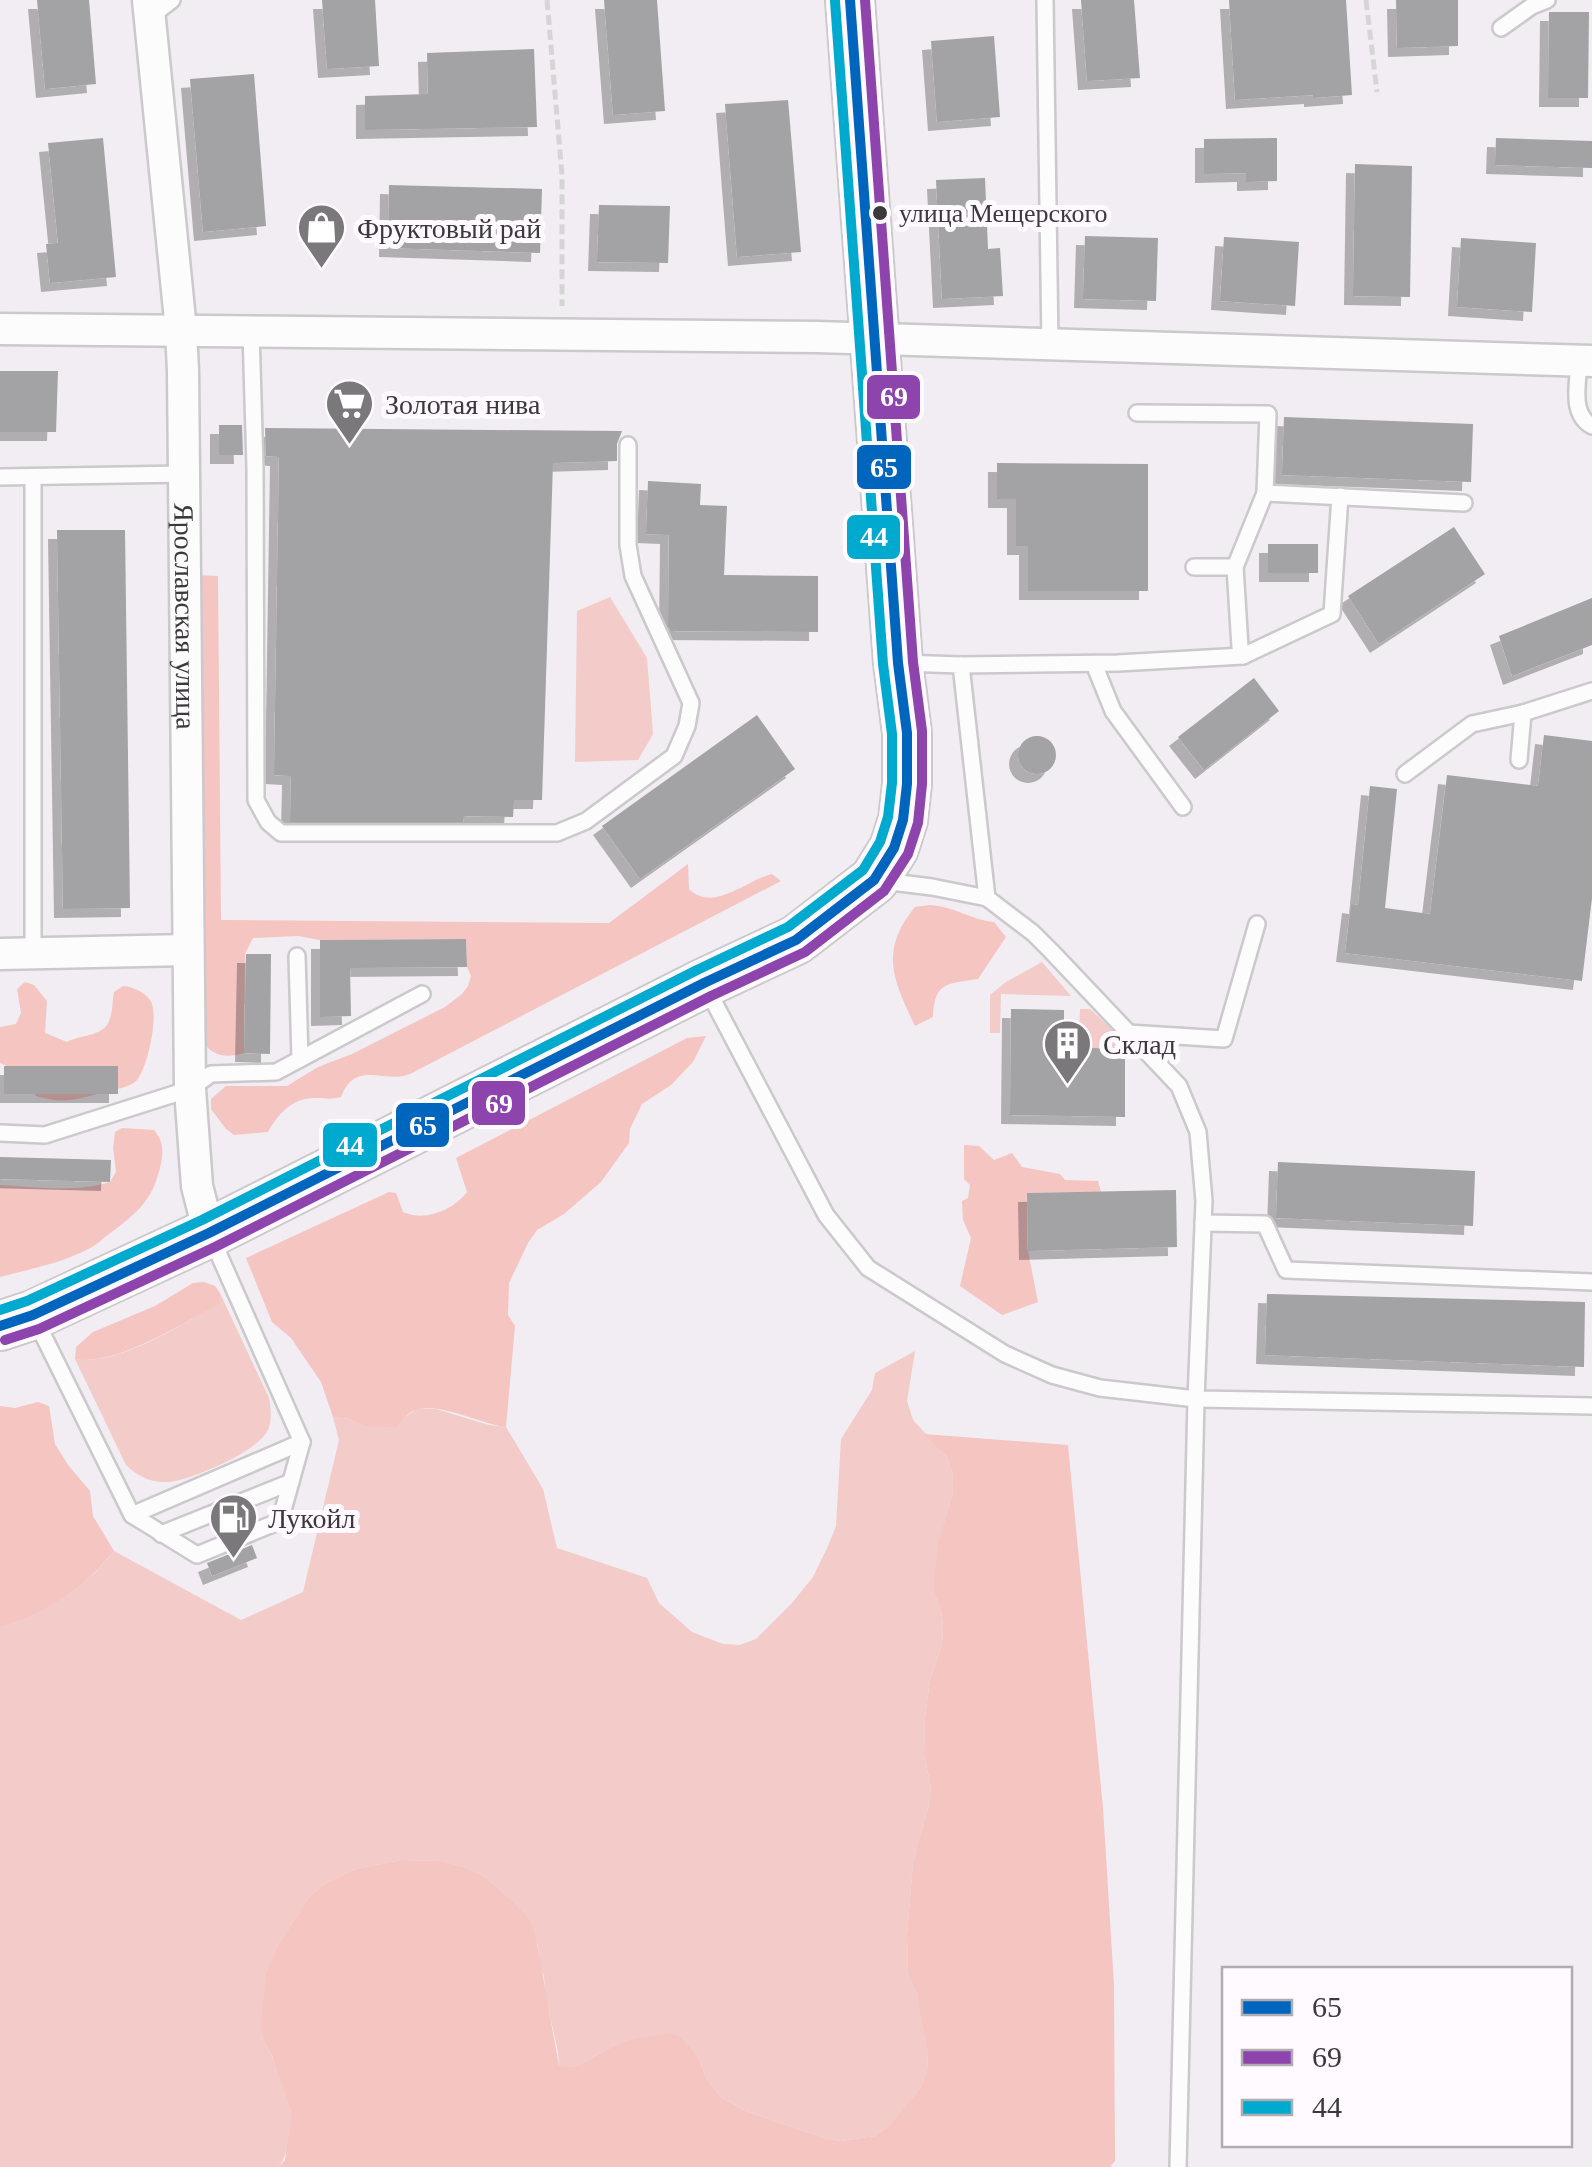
<svg xmlns="http://www.w3.org/2000/svg" width="1592" height="2167" font-family="Georgia,serif">
<style>
.green{fill:#f3cbc8}
.forest{fill:#f5c5c2}
.building{fill:#a3a2a5;filter:url(#shadow)}
.lines{fill:none;stroke-linecap:round;stroke-linejoin:round}
.service-casing{stroke:#cbc9cb;stroke-width:20}
.minor-casing{stroke:#cbc9cb;stroke-width:35}
.primary-casing{stroke:#cbc9cb;stroke-width:52}
.path{stroke:#d6d5d6;stroke-width:5;stroke-dasharray:10 5;stroke-linecap:butt}
.service{stroke:#fdfcfd;stroke-width:15}
.minor{stroke:#fdfcfd;stroke-width:30}
.primary{stroke:#fdfcfd;stroke-width:48}
.bus-1-casing{stroke:#fefaff;stroke-width:18}
.bus-2-casing{stroke:#fefaff;stroke-width:18}
.bus-3-casing{stroke:#fefaff;stroke-width:18}
.bus-1{stroke:#0065bd;stroke-width:10}
.bus-2{stroke:#8e44ad;stroke-width:10}
.bus-3{stroke:#00a9ce;stroke-width:10}
.bus-dot{fill:#3b393b;stroke:#fefaff;stroke-width:4}
.labels{text-anchor:middle;dominant-baseline:central;stroke-width:10;stroke-linejoin:round;paint-order:stroke}
.bus-label{font-size:26px;fill:#3b393b;stroke:#fefaff;text-anchor:start}
.poi-label{font-size:28px;fill:#3b393b;stroke:#fefaff;text-anchor:start}
.street-label{font-size:28px;fill:#3b393b;stroke:#fefaff}
.line-badge{stroke:#fefaff;stroke-width:4}
.badge-label{font-size:28px;text-anchor:middle;font-weight:bold;fill:#fff}
</style>
<defs>
<filter id="shadow"><feDropShadow dx="-9" dy="9" stdDeviation="0" flood-color="#0004"/></filter>
</defs>
<rect width="100%" height="100%" fill="#f1edf2"/>
<g class="green">
<path d="M610,597l37,61 6,76 -15,26 -63,2 2,-151z"/>
<path d="M1042,962l29,34 -70,-2 -1,39h-10v-38l16,-13z"/>
<path d="M1080,1009h10l38,35 -3,5 -18,-1 -20,4 -8,-21z"/>
<path d="M220,1293l49,105c2,10 3,22 -1,32 -11,22 -75,49 -99,52 -17,1 -31,-5 -43,-17l-51,-106c42,8 107,-35 143,-55z"/>
<path d="M915,1351l-8,50 6,19 34,37 6,17v18l-9,32 -11,67 8,18 2,17 -1,19 -12,35 -5,38 -1,36 7,34 -3,20 -15,54 -6,72 1,40 9,20 6,24 5,35 -1,18 -6,16 -31,40 -15,9 -34,5 -17,-3 -76,-26 -26,-14 -16,-20 -6,-16 -34,-29 -51,12 -40,22h-16l-1,-15 -13,-60 -1,-16 -5,-13 -1,-18 -30,-48 -24,-21 -16,-8 -27,-7 -39,-1 -47,9 -31,15 -14,12 -29,44 -16,103c9,16 25,51 27,69 2,13 -5,45 -13,55h-279v-540l71,-35 24,-19 19,-22 127,69 62,-28 36,-152 -6,-23 17,2 14,7 42,-10 12,-8 18,1 53,16 17,2 37,62 14,59 90,30 12,25 33,29 31,12 17,1 16,-6 36,-36 21,-26 15,-31 8,-20 5,-87 31,-49 3,-17z"/>
</g>
<g class="forest">
<path d="M196,575l22,1 3,344 388,3 79,-59 1,25c25,24 57,-9 83,-15l9,7 -371,193c-25,11 -54,-16 -69,23 -10,3 -15,1 -26,1 -23,0 -37,16 -47,34l-34,3 -8,-6 -15,-20v-10l15,-13h61l31,-19 34,-13 93,-47 17,-13 6,-8 3,-10 -4,-9 -1,-28 -146,1 -22,-4 -45,2 -8,16 -1,99c-19,6 -33,3 -44,-15z"/>
<path d="M929,905c25,1 42,15 65,17l12,15 -28,42c-30,5 -44,2 -45,38l-18,9c-22,-46 -36,-75 0,-119z"/>
<path d="M25,982l9,3 13,16 -2,32 22,9c14,-8 39,-5 43,-24 3,-8 2,-17 4,-26l9,-6c9,1 21,5 27,14 10,13 -3,72 -15,82 -8,6 -20,7 -30,10 -29,7 -39,13 -69,4l-12,-23 -24,-10v-36l16,-3 5,-11 -4,-24z"/>
<path d="M706,1036l-13,26 -22,23 -29,19 -12,25 -1,14 -28,39 -37,32 -27,16 -9,13 -19,40 -1,32 7,11 -9,101c-25,-3 -69,-26 -91,-17 -8,3 -13,10 -18,17l-33,-1 -14,-7 -17,-2 -12,-35 -30,-44 -19,-16 -26,-64 143,-66 7,1 7,19c22,10 50,-2 64,-20l-11,-34 231,-120z"/>
<path d="M122,1128l32,2c12,14 9,28 4,45 -8,28 -26,42 -49,59 -6,4 -12,11 -19,14 -27,15 -60,21 -90,29v-92c38,2 73,8 110,-3l6,-10 -3,-24 2,-16z"/>
<path d="M964,1145l15,1 15,14 18,-7 10,14 38,7 5,6 33,1 3,11 -74,1 1,58 10,51 -36,13 -42,-29 11,-48 -8,-18 -1,-19 6,-3 2,-13 -6,-6z"/>
<path d="M204,1282l11,4 5,7 -1,11c-36,19 -104,63 -144,55l1,-12 17,-15 62,-26 38,-23z"/>
<path d="M38,1402l11,4 6,38 13,21 22,26 3,25 21,35c-8,8 -14,17 -22,24 -25,23 -59,42 -92,52v-221l15,2z"/>
<path d="M924,1434l144,11 35,363 11,177 1,176 -5,6h-831l6,-7 7,-47 -19,-55 -8,-15 -4,-17 5,-52 15,-34 29,-44 14,-12 31,-15 47,-9 39,1 27,7 16,8 24,21 21,22 6,13 24,134 16,1 40,-22 15,-5 36,-7 13,3 11,11 10,15 6,16 16,20 26,14 76,26 17,3 34,-5 14,-9 32,-40 6,-16 1,-18 -11,-59 -9,-20 -1,-40 6,-72 15,-54 3,-20 -7,-34 1,-36 5,-38 12,-35 1,-19 -2,-17 -8,-18 5,-47 15,-52v-18l-6,-17z"/>
</g>
<g class="building">
<path d="M37,0h52l7,84 -51,5z"/>
<path d="M322,0h53l4,66 -52,3z"/>
<path d="M604,0h53l8,111 -52,4z"/>
<path d="M1081,0h53l6,78 -53,3z"/>
<path d="M1229,0h117l6,95 -39,3v-3l-78,5z"/>
<path d="M1396,0h62v46l-61,2z"/>
<path d="M1549,12h40l-1,86h-40z"/>
<path d="M994,36l6,81 -63,5 -6,-81z"/>
<path d="M534,49l3,78 -172,3v-34l63,-2 -1,-41z"/>
<path d="M254,74l12,152 -63,6 -13,-153z"/>
<path d="M788,100l13,152 -64,5 -12,-153z"/>
<path d="M103,138l13,139 -66,6 -4,-39 12,-1 -10,-100z"/>
<path d="M1277,138v43l-31,1v-9l-42,1v-35z"/>
<path d="M1496,138l96,3v27l-97,-3z"/>
<path d="M1355,164l57,2 -2,131 -57,-1z"/>
<path d="M985,178l3,71 12,-1 3,48 -61,3 -6,-119z"/>
<path d="M389,185l153,4 -2,64 -152,-5z"/>
<path d="M599,205l71,1 -2,57 -71,-1z"/>
<path d="M1085,236l73,2 -2,63 -73,-2z"/>
<path d="M1224,237l75,5 -4,64 -75,-5z"/>
<path d="M1461,238l75,5 -4,69 -75,-5z"/>
<path d="M0,371h58l-2,61h-56z"/>
<path d="M1284,417l189,7 -2,58 -189,-7z"/>
<path d="M219,425h23l1,30h-24z"/>
<path d="M265,428l357,3 -5,13v17l-64,2 -11,337h-28l-1,17 -49,-1 -1,6h-173l1,-46 -17,-1 5,-318 -13,-1z"/>
<path d="M997,463l151,1v127h-120v-45h-12v-47h-19z"/>
<path d="M648,481l53,3 -1,21 27,1 -3,69 94,1v56l-147,-1 -3,-4 1,-92 -23,-1z"/>
<path d="M1454,527l31,47 -106,70 -31,-48z"/>
<path d="M57,530h68l5,378 -67,1z"/>
<rect x="1268" y="544" width="50" height="29"/>
<path d="M1592,598v47l-80,31 -13,-40z"/>
<path d="M1254,678l25,33 -75,59 -26,-33z"/>
<path d="M757,715l38,54 -155,110 -38,-53z"/>
<path d="M1544,735l48,6v157l-10,83 -237,-28 6,-49 7,1 12,-119 27,3 -12,119 45,6 17,-139 91,11z"/>
<circle cx="1037" cy="755" r="19"/>
<path d="M466,939l1,28 -117,1 1,48 -31,1v-77z"/>
<path d="M246,954h25l-1,100 -26,-1z"/>
<path d="M1011,1009l53,1v20l24,1v17l37,1v68l-115,-2z"/>
<rect x="4" y="1066" width="114" height="28"/>
<path d="M0,1157l111,3 -1,22 -110,-3z"/>
<path d="M1278,1162l197,9 -2,55 -197,-8z"/>
<path d="M1176,1190l1,57 -149,4 -1,-58z"/>
<path d="M1267,1294l318,8 -1,65 -319,-12z"/>
<path d="M252,1545l5,13 -45,18 -5,-13z"/>
</g>
<g class="lines">
<defs>
<g id="service">
<path d="M1045,0l5,345"/>
<path d="M150,17l22,-17"/>
<path d="M1501,28l31,-22 15,-6"/>
<path d="M251,331l4,137 1,332 12,22 13,11h276l29,-12 88,-65 13,-30 4,-23 -58,-127 -5,-31v-100"/>
<path d="M1579,362c-1,22 -9,52 13,64"/>
<path d="M1137,413l131,1 -3,79 -30,74"/>
<path d="M0,477l185,-3"/>
<path d="M33,478v476"/>
<path d="M1265,493l199,10"/>
<path d="M1194,567h41l5,80 3,9 89,-42 8,-118"/>
<path d="M902,663l59,2 26,233 46,35 18,18 128,135 19,46 6,69 -8,198 -18,768"/>
<path d="M1094,664l19,47 70,96"/>
<path d="M961,665l157,-2 125,-7"/>
<path d="M1519,760l4,-47"/>
<path d="M1405,774l67,-50 51,-11 69,-22"/>
<path d="M883,881l49,6 55,11"/>
<path d="M297,956l3,103"/>
<path d="M706,987l120,228 42,53 137,86 47,21 48,13 96,11 396,7"/>
<path d="M1128,1033l96,6 33,-115"/>
<path d="M0,1133l45,2 145,-46 21,-15 65,-2 146,-78"/>
<path d="M1203,1223l62,1 21,46 306,12"/>
<path d="M35,1319l97,196 65,40 83,-34 22,-79 -91,-205"/>
<path d="M132,1515l170,-73"/>
<path d="M161,1534l130,-52"/>
</g>
<g id="minor">
<path id="s1" d="M148,0l33,330 2,41 7,718 7,97 12,47"/>
<path d="M0,329l817,8 775,24"/>
<path d="M0,954l188,-4"/>
</g>
<path id="primary" d="M0,1326l33,-11 176,-82 495,-250 92,-43 78,-60 20,-32 9,-28 4,-36v-51l-9,-70 -48,-663"/>
</defs>
<use href="#service" class="service-casing"/>
<use href="#minor" class="minor-casing"/>
<use href="#primary" class="primary-casing"/>
<g class="path">
<path d="M547,0l15,175v131"/>
<path d="M1366,0l11,92"/>
</g>
<use href="#service" class="service"/>
<use href="#minor" class="minor"/>
<use href="#primary" class="primary"/>
<defs>
<path id="bus-1" d="M0,1326l33,-11 176,-82 495,-250 92,-43 78,-60 20,-32 9,-28 4,-36v-51l-9,-70 -48,-663"/>
<path id="bus-2" d="M5,1340l34,-11 176,-82 496,-251 94,-44 79,-61 24,-37 10,-31 4,-39v-53l-9,-69 -48,-662"/>
<path id="bus-3" d="M0,1310l27,-9 175,-81 495,-250 91,-43 75,-57 17,-28 8,-25 4,-34v-49l-9,-70 -48,-663"/>
</defs>
<use href="#bus-1" class="bus-1-casing"/>
<use href="#bus-2" class="bus-2-casing"/>
<use href="#bus-3" class="bus-3-casing"/>
<use href="#bus-1" class="bus-1"/>
<use href="#bus-2" class="bus-2"/>
<use href="#bus-3" class="bus-3"/>
</g>
<defs>
<symbol id="shop-pin" viewBox="-11 -11 22 30"><path d="M0 17L-7.5 6A9.5 9.5 0 1 1 7.5 6Z" fill="#7b787b" stroke="#fefaff"/><path d="M-5-2.5h2.3a2.7 3.5 0 0 1 5.4 0H5L5.5 6h-11ZM-1.5-2.5h3a1.5 2.3 0 0 0-3 0Z" fill="#fff"/></symbol>
<symbol id="supermarket-pin" viewBox="-11 -11 22 30"><path d="M0 17L-7.5 6A9.5 9.5 0 1 1 7.5 6Z" fill="#7b787b" stroke="#fefaff"/><path d="M-6-5.5h2.5l.6 2H6L4.5 2H-2.5L-4.4-4H-6ZM-1.5 3.2a1.3 1.3 0 1 0 .1 0ZM3 3.2a1.3 1.3 0 1 0 .1 0Z" fill="#fff"/></symbol>
<symbol id="building-pin" viewBox="-11 -11 22 30"><path d="M0 17L-7.5 6A9.5 9.5 0 1 1 7.5 6Z" fill="#7b787b" stroke="#fefaff"/><path d="M-4-6H4V6H1V3H-1V6H-4ZM-2.5-4.3h1.7v1.8h-1.7ZM.8-4.3h1.7v1.8H.8ZM-2.5-1h1.7V.8h-1.7ZM.8-1h1.7V.8H.8Z" fill="#fff"/></symbol>
<symbol id="fuel-pin" viewBox="-11 -11 22 30"><path d="M0 17L-7.5 6A9.5 9.5 0 1 1 7.5 6Z" fill="#7b787b" stroke="#fefaff"/><path d="M-5.5-6h7V0h2V4h1.3V-2.5L3-4.5l.8-.8L6-3V5H2.5V1h-1V6h-7ZM-4.2-4.7v3.2H.2V-4.7Z" fill="#fff"/></symbol>
</defs>
<g fill-rule="evenodd">
<use href="#shop-pin" x="294" y="200" width="55" height="75"/>
<use href="#supermarket-pin" x="322" y="376" width="55" height="75"/>
<use href="#building-pin" x="1040" y="1016" width="55" height="75"/>
<use href="#fuel-pin" x="206" y="1490" width="55" height="75"/>
</g>
<circle class="bus-dot" cx="880" cy="213" r="9"/>
<g class="labels">
<g class="bus-label">
<text x="899" y="213">улица Мещерского</text>
</g>
<g class="poi-label">
<text x="357" y="228">Фруктовый рай</text>
<text x="385" y="404">Золотая нива</text>
<text x="1103" y="1044">Склад</text>
<text x="268" y="1518">Лукойл</text>
</g>
<g class="street-label">
<text stroke="none"><textPath href="#s1" startOffset="618">Ярославская улица</textPath></text>
</g>
</g>
<g class="line-badge">
<rect x="865" y="373" width="57" height="48" rx="10" fill="#8e44ad"/>
<rect x="855" y="443" width="58" height="48" rx="10" fill="#0065bd"/>
<rect x="845" y="513" width="57" height="48" rx="10" fill="#00a9ce"/>
<rect x="470" y="1079" width="57" height="48" rx="10" fill="#8e44ad"/>
<rect x="394" y="1101" width="57" height="48" rx="10" fill="#0065bd"/>
<rect x="321" y="1121" width="58" height="48" rx="10" fill="#00a9ce"/>
</g>
<g class="badge-label">
<text x="894" y="406">69</text>
<text x="884" y="477">65</text>
<text x="874" y="546">44</text>
<text x="499" y="1113">69</text>
<text x="423" y="1135">65</text>
<text x="350" y="1155">44</text>
</g>
<rect x="1222" y="1967" width="350" height="180" fill="#fefaff" stroke="#b0adb1" stroke-width="2.5"/>
<rect x="1242" y="2000" width="50" height="15" fill="#0065bd" stroke="#b0adb1" stroke-width="2.5"/>
<text x="1312" y="2017" font-size="30" fill="#3b393b">65</text>
<rect x="1242" y="2050" width="50" height="15" fill="#8e44ad" stroke="#b0adb1" stroke-width="2.5"/>
<text x="1312" y="2067" font-size="30" fill="#3b393b">69</text>
<rect x="1242" y="2100" width="50" height="15" fill="#00a9ce" stroke="#b0adb1" stroke-width="2.5"/>
<text x="1312" y="2117" font-size="30" fill="#3b393b">44</text>
</svg>
